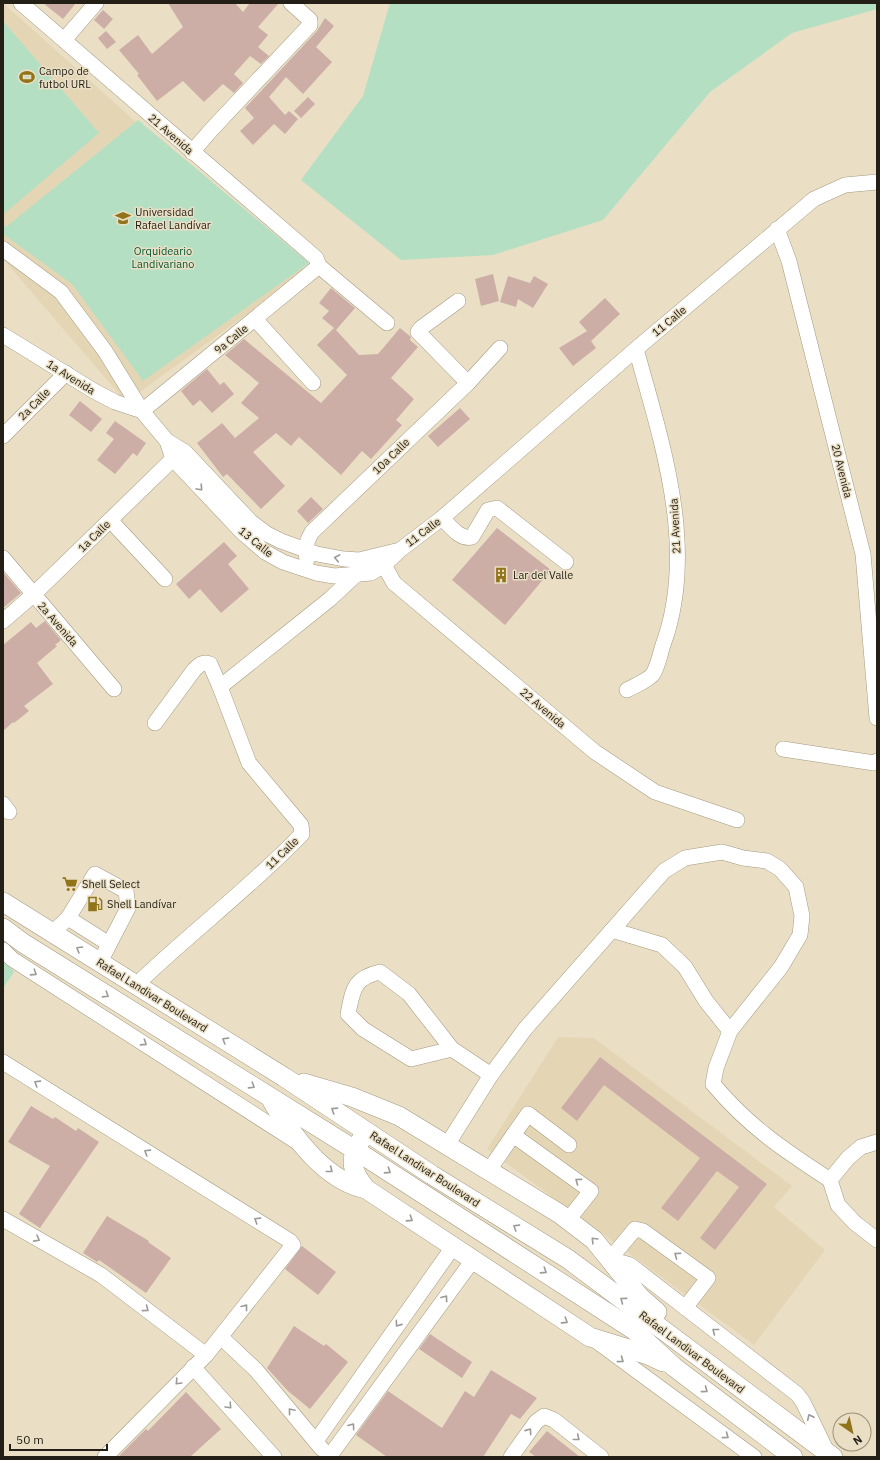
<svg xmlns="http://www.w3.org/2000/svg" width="880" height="1460" font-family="'IBM Plex Sans',sans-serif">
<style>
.built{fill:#e4d6b5}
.green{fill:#b4dfc3}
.building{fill:#ccaea7}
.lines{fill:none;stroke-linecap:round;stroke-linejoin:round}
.minor-casing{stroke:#a49a81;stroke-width:16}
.major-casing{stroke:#a49a81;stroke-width:20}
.minor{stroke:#fff;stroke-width:15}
.major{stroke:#fff;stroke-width:19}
.oneway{stroke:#9c9a96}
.labels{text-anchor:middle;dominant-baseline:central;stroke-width:3;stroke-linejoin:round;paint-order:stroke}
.poi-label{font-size:11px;fill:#231f16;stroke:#eadfc5;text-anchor:start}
.street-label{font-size:11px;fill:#231f16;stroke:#eadfc5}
.park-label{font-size:11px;fill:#005a34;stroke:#eadfc5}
</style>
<rect width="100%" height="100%" fill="#eadfc5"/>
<g class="built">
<path d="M3,3l122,109 69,65 112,94 -180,131 -123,-143z"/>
<path d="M558,1037l36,1 198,148 -18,21 51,43 -71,95 -267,-196z"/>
</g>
<g class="green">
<path d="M390,3h487v6l-85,24 -82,59 -107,128 -110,35 -92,5 -100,-80 62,-84z"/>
<path d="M3,21l96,112 -94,80 -2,-3z"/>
<path d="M138,120l171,143 -166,118 -71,-97 -69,-50v-11l3,4z"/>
<path d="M3,957l11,15 -11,16z"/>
</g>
<g class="building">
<path d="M43,3h33l-13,16z"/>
<path d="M168,3h67l8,9 7,-9h29l-21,24 10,8 -10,12 11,9 -8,8 -11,-8 -16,18 9,9 -9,10 -11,-9 -19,18 -21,-21 -26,20 -20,-26 2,-1 -20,-24 19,-15 14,19 31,-27z"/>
<path d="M103,10l10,9 -9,10 -10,-9z"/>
<path d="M325,18l9,8 -18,21 16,15 -29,32 -17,-17 -17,20 16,18 4,-4 9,8 -13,15 -11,-10 -21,21 -13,-14 14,-13 -9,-10 72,-77z"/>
<path d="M106,31l10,11 -9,7 -9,-11z"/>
<path d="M308,97l7,7 -14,14 -7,-7z"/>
<path d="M493,274l6,27 -18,5 -6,-27z"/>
<path d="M508,276l22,7 4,-7 14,8 -15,24 -15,-9 -2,8 -16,-5z"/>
<path d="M331,288l24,20 -19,22 23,25 19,-1 22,-26 11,9 -1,3 8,7 -27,31 23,21 -18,21 6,5 -31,34 -9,-8 -21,24 -42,-38 -8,9 -15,-13 -23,19 32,34 -24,23 -34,-35 -4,3 -26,-34 25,-20 13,15 24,-20 -18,-15 18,-20 -34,-28 19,-16 77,64 26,-28 -30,-30 17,-17 -12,-10 7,-7 -10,-8z"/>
<path d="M605,298l15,16 -29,27 5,7 -23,18 -14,-18 28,-17 -8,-9z"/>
<path d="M207,369l13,16 4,-3 10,12 -22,19 -12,-13 -7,6 -12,-15z"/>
<path d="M80,401l22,18 -11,13 -22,-17z"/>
<path d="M460,408l10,11 -32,28 -10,-11z"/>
<path d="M115,421l31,22 -9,13 -4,-3 -18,21 -18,-14 17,-21 -8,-6z"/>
<path d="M311,497l12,12 -15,14 -11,-12z"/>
<path d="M497,528l54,42 -46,55 -53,-45z"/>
<path d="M224,542l13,14 -9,8 21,25 -28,24 -21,-24 -11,10 -13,-15z"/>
<path d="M3,572l18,21 -18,15z"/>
<path d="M45,621l16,19 -6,5 2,1 -20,17 16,21 -29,22 5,5 -15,12 -1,-1 -10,9v-86l28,-23 5,6z"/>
<path d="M600,1057l167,127 -52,66 -15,-12 39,-51 -22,-16 -39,50 -17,-13 39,-50 -96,-73 -27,36 -16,-13z"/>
<path d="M31,1106l22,13 2,-2 21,14 2,-3 21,14 -59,86 -21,-14 31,-48 -42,-24z"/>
<path d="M107,1216l42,25 -1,1 23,16 -25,35 -47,-33 -2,2 -14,-9z"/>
<path d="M302,1246l34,26 -18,23 -33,-26z"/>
<path d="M294,1326l30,20 2,-2 22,18 -38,47 -22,-18 -21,-23z"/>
<path d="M430,1334l42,28 -10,16 -43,-29z"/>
<path d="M491,1370l46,28 -17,21 -9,-5 -28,43h-96l-31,-22 32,-44 54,37 23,-37 9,6z"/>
<path d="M186,1392l35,37 -31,28h-72l28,-28 2,2z"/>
<path d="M547,1431l33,26h-44l-7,-5z"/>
</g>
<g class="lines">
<defs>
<g id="minor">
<path d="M21,3l295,255 3,8 68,57"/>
<path d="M64,40l32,-37"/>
<path d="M192,152l20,-23 98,-104v-5l-19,-17"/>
<path d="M777,229l12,32 74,293 14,164"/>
<path d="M3,249l58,43 44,59 37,60 25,30 6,18 69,73 23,20 18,10 33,11 18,3 37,-3 13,-8 14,-13"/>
<path d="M458,301l-37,27 -3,4 50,51"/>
<path d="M255,319l58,64"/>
<path d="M3,335l91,56 21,11 27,9"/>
<path d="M142,411l177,-145"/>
<path d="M3,436l63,-63"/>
<path d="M167,441l18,11 66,70 16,12 14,7 36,13 27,5 15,1 41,-10 42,-32 194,-169 178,-150 31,-14 32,-3"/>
<path d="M442,518c8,8 18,22 30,19l16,-27 9,-2 69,54"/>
<path d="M110,520l55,59"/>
<path d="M3,558l111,131"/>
<path d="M377,559l7,6 10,18 201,169 60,40 82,28"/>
<path d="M307,560c-2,-12 -1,-18 5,-28l156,-149 32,-35"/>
<path d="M3,621l30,-26 147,-143"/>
<path d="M627,690c7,-4 22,-10 26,-16 5,-8 7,-20 10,-29 35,-96 -1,-202 -27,-296"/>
<path d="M155,723l39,-53c5,-5 9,-9 16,-6l10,23"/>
<path d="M783,749l91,14 3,-2"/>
<path d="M3,804l6,8"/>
<path d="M68,918l41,26"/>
<path d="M612,930l50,15 23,22 21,34 24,30"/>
<path d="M52,933l16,-15 27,-44 31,17 2,17 -28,54"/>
<path d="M3,950l9,9 285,183"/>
<path d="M136,985c54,-52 114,-97 166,-151l-1,-9 -52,-62 -29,-76 110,-88 45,-42"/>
<path d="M452,1049l-41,10 -48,-30 -15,-15c5,-24 5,-36 32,-42l29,22 43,55 39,26"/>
<path d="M3,1062l287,179 3,4 -87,110 -101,102"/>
<path d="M513,1135l78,56 -23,29"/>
<path d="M877,1142l-16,5 -13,11 -18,22 8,25 17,18 22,17"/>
<path d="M447,1145l44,-70 34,-46 139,-158 21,-13 37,-6 21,6 24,3 13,8 16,18 6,29 -2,19 -19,32 -51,64 -14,37 -3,16c36,43 71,66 117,96"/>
<path d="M489,1170l39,-56 41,31"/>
<path d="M3,1219l98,56 105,80"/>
<path d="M685,1308l23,-30 -65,-47 -8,-2 -25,30 20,6 167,129 6,8 24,50"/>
<path d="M221,1337l35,33 66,79"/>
<path d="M599,1343l155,114"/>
<path d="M193,1367l81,90"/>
<path d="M316,1441l137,-194"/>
<path d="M329,1457l144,-197"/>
<path d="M511,1457l25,-35 8,-6 10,4 47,37"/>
</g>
<g id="major">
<path d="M3,902l281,175 148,98 136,84 265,198"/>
<path d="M3,928l20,15 332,207 279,180 40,37 119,90"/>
<path d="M304,1083l48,14 47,19 161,98 34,26 45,56 18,16"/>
<path d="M272,1101c20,34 53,80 94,88"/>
<path d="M361,1140c-13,20 -9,32 5,49l224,148 58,18 15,7"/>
</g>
</defs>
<use href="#minor" class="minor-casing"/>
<use href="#major" class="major-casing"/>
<use href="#minor" class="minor"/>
<use href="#major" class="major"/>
</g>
<defs><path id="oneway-chevron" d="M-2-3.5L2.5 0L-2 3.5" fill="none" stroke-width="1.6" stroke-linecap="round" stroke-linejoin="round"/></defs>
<g class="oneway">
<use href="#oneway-chevron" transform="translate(200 488) rotate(47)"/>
<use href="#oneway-chevron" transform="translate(337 558) rotate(-169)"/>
<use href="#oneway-chevron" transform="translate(79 949) rotate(-149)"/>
<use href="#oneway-chevron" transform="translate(34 973) rotate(33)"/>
<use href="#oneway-chevron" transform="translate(106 995) rotate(32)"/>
<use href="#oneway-chevron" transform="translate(225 1040) rotate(-148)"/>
<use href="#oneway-chevron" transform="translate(144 1043) rotate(33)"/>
<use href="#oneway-chevron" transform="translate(37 1083) rotate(-148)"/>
<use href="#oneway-chevron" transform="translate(252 1086) rotate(32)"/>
<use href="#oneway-chevron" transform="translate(334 1110) rotate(-147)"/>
<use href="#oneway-chevron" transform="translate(147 1152) rotate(-148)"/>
<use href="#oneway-chevron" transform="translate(330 1170) rotate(38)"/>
<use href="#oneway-chevron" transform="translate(388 1171) rotate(33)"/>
<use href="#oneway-chevron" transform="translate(578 1181) rotate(-144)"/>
<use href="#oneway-chevron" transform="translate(410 1219) rotate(33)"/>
<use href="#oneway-chevron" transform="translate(257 1220) rotate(-148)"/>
<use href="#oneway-chevron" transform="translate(516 1227) rotate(-148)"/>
<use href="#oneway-chevron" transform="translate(37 1239) rotate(29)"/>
<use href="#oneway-chevron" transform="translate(594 1240) rotate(-135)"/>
<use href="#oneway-chevron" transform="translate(677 1255) rotate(-144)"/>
<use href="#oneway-chevron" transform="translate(544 1271) rotate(33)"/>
<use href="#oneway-chevron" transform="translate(445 1298) rotate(-54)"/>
<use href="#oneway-chevron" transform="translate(623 1300) rotate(-143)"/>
<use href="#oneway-chevron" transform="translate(245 1307) rotate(-52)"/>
<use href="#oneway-chevron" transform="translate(146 1309) rotate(37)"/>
<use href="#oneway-chevron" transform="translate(565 1321) rotate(33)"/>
<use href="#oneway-chevron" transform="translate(398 1324) rotate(125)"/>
<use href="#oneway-chevron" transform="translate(715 1331) rotate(-142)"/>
<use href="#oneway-chevron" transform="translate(621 1360) rotate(36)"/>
<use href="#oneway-chevron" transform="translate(178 1382) rotate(134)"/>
<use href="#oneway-chevron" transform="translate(705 1390) rotate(37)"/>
<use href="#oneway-chevron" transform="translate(229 1406) rotate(47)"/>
<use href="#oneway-chevron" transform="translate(291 1411) rotate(-130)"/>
<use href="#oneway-chevron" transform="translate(810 1417) rotate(-115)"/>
<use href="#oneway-chevron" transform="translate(352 1426) rotate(-54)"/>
<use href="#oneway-chevron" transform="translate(529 1431) rotate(-55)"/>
<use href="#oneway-chevron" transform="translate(726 1436) rotate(36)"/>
<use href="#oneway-chevron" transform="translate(577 1438) rotate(39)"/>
</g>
<defs>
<symbol id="stadium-bare" viewBox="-9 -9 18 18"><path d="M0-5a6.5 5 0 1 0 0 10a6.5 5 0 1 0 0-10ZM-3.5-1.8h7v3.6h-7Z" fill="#917319" stroke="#eadfc5" stroke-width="2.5" paint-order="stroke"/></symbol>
<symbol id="university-bare" viewBox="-9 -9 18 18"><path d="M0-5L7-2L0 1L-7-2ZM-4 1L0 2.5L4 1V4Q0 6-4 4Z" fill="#917319" stroke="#eadfc5" stroke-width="2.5" paint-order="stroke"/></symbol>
<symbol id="building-bare" viewBox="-9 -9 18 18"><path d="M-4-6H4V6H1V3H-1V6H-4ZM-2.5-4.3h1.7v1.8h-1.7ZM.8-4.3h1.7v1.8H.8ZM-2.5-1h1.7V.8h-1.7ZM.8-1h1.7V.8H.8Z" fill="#917319" stroke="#eadfc5" stroke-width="2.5" paint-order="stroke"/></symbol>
<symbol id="supermarket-bare" viewBox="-9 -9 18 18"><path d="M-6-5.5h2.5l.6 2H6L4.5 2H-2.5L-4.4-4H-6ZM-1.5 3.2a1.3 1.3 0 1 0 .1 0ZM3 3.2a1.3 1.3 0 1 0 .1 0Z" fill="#917319" stroke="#eadfc5" stroke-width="2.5" paint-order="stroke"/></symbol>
<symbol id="fuel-bare" viewBox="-9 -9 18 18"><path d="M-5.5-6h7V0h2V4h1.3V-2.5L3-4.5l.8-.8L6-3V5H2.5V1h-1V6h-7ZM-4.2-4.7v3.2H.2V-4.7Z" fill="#917319" stroke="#eadfc5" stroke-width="2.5" paint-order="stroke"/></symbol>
</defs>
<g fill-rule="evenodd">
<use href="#stadium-bare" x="16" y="66" width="22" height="22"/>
<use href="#university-bare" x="112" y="207" width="22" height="22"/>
<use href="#building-bare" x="490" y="564" width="22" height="22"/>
<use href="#supermarket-bare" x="59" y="873" width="22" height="22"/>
<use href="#fuel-bare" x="84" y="893" width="22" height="22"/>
</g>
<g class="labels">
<g class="poi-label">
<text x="39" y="71">Campo de<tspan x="39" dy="13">futbol URL</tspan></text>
<text x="135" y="212">Universidad<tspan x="135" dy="13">Rafael Landívar</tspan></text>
<text x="513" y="575">Lar del Valle</text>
<text x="82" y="884">Shell Select</text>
<text x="107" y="904">Shell Landívar</text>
</g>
<g class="street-label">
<text transform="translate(171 134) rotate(41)">21 Avenida</text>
<text transform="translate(669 321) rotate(-40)">11 Calle</text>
<text transform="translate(231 339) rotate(-39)">9a Calle</text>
<text transform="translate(71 377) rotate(32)">1a Avenida</text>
<text transform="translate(34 404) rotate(-45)">2a Calle</text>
<text transform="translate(391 456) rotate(-44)">10a Calle</text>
<text transform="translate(842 471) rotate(76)">20 Avenida</text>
<text transform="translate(675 526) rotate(-93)">21 Avenida</text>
<text transform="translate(423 532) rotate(-37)">11 Calle</text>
<text transform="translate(94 536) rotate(-44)">1a Calle</text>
<text transform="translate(256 542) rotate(39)">13 Calle</text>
<text transform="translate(58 624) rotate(49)">2a Avenida</text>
<text transform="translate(543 708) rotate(40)">22 Avenida</text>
<text transform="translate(282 853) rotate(-44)">11 Calle</text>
<text transform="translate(152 995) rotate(32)">Rafael Landivar Boulevard</text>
<text transform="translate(425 1169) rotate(33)">Rafael Landivar Boulevard</text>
<text transform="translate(692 1352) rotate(37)">Rafael Landivar Boulevard</text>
</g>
<g class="park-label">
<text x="163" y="251">Orquideario<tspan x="163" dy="13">Landivariano</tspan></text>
</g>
</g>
<rect width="880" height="1460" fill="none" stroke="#231f16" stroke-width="8"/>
<g transform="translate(852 1432) rotate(146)"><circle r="19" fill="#eadfc5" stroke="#9a927f"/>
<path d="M0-3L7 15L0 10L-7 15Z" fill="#917319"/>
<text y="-6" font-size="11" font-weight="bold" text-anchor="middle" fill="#231f16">N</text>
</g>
<path d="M10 1444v6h97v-6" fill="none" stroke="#231f16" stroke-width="2"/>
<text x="16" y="1444" font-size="12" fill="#231f16" stroke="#eadfc5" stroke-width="3" paint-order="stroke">50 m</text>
</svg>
